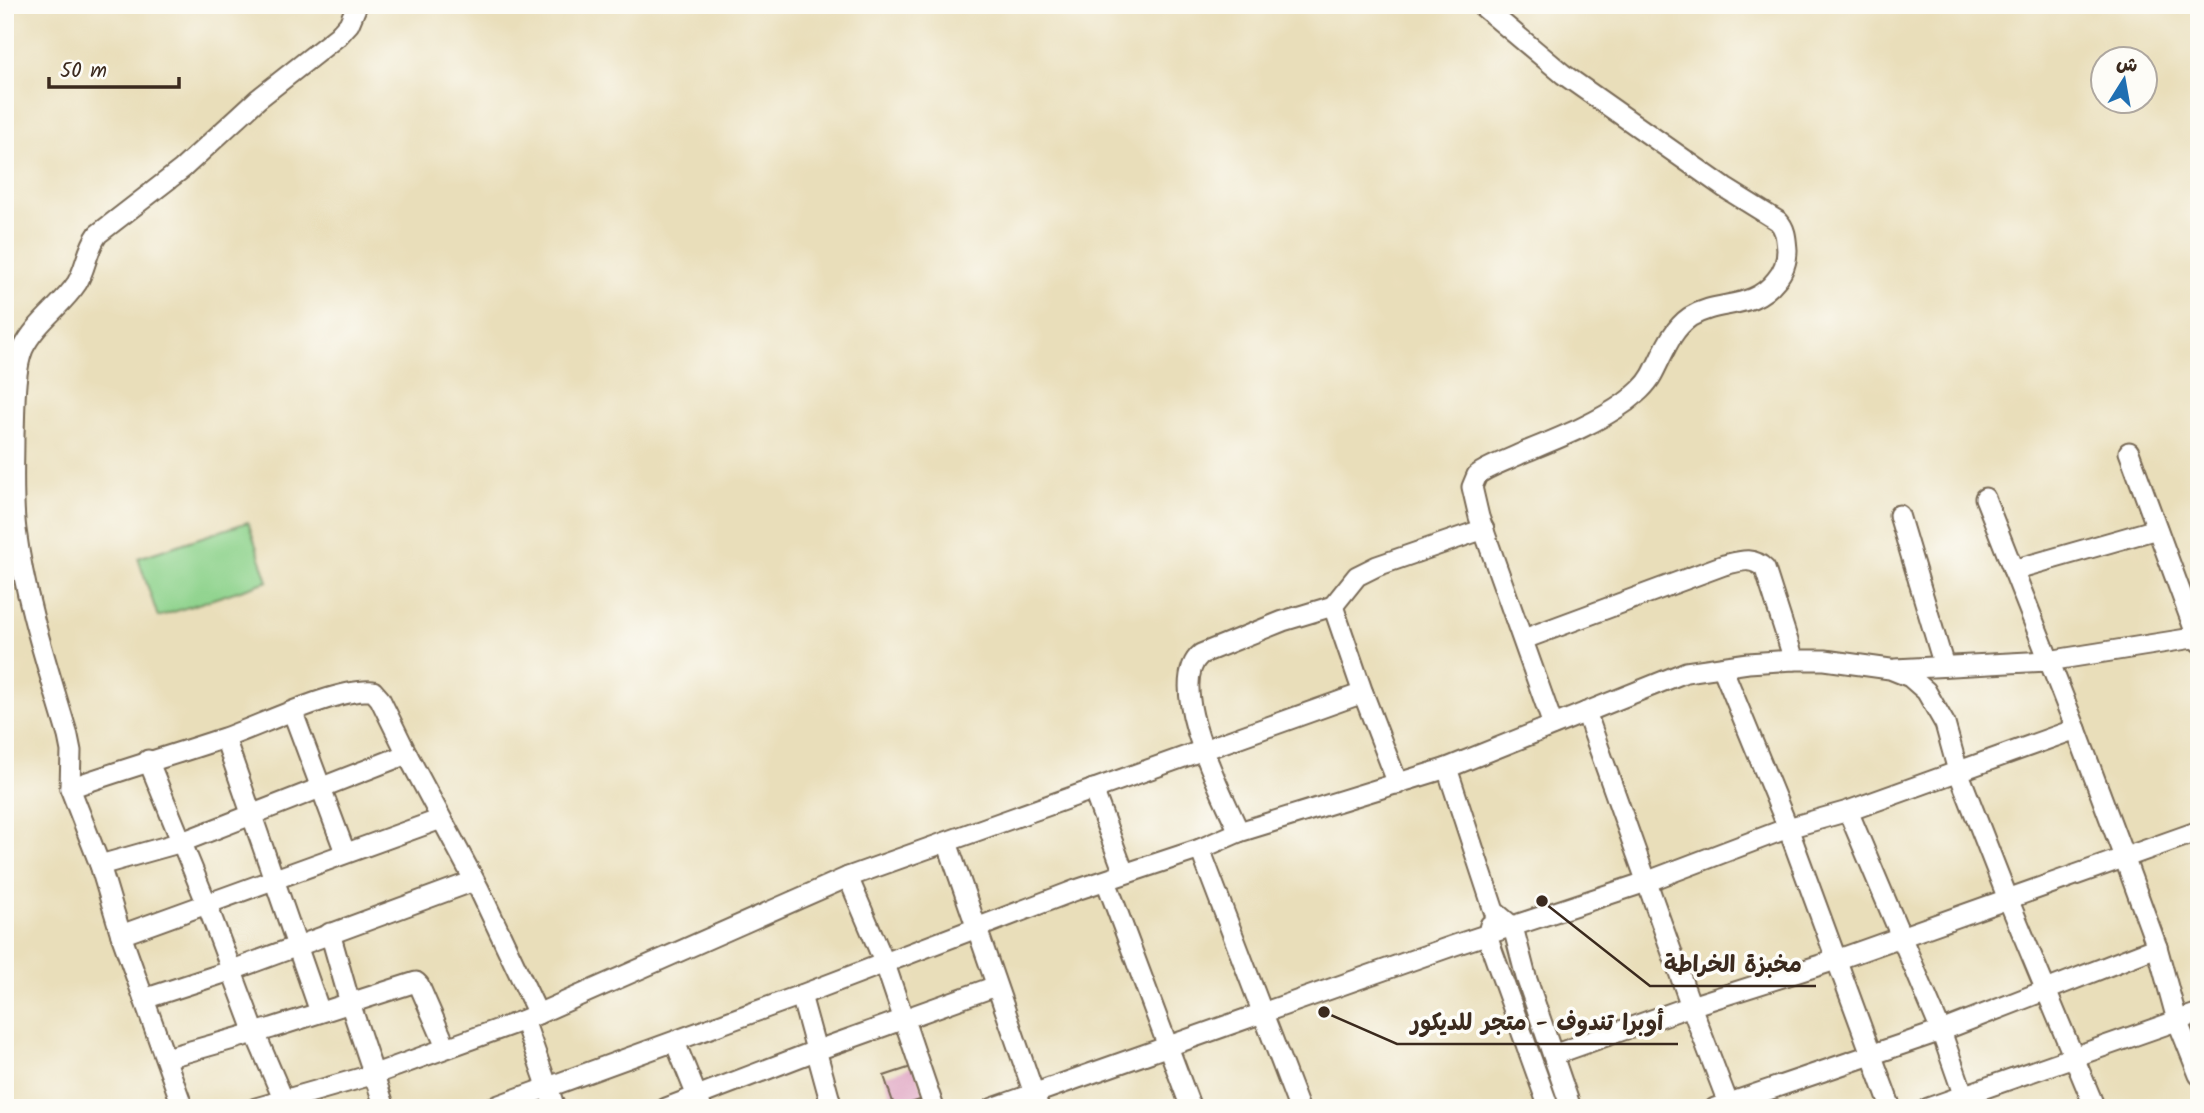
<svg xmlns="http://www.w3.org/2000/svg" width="2204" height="1113" font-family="Kalam,'Playpen Sans Arabic',sans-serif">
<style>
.green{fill:#8fd38d;stroke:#657e56;stroke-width:2}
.building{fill:#db99bb}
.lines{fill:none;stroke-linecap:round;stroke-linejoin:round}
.minor-casing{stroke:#786955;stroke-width:23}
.minor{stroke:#fff;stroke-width:19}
.leader{fill:none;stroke:#3b2a1e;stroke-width:2.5}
.callout-dot{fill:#3b2a1e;stroke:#fdfcf7;stroke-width:2.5}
.callout-label{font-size:23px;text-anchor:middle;font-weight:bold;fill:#3b2a1e;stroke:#fdfcf7;stroke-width:7;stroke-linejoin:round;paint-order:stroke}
</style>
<rect width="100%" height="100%" fill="#fdfcf7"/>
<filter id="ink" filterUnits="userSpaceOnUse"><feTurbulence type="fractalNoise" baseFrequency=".0143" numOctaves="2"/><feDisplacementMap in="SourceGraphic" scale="14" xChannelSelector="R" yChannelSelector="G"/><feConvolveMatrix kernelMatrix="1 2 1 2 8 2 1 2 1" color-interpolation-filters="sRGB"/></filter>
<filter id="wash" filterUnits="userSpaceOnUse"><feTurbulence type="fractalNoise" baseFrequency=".00686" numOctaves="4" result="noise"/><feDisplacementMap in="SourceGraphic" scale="28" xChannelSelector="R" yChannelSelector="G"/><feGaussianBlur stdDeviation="1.57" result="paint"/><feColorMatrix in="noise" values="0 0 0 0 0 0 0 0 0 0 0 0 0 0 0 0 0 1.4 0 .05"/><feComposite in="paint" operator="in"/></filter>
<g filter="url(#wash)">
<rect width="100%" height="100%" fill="#e9deba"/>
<path class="green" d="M248,522l20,59 -110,36 -20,-59z"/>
<g id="blocks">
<path class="building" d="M914,1066l12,32 -31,10 -11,-32z"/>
</g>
</g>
<g filter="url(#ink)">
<use href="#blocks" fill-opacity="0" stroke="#786955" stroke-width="2"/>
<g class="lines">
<defs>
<g id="minor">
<path d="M1481,5l82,69 162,114 53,33c8,8 8,18 9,29 0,11 -4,22 -11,30 -24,31 -57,19 -86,37 -20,14 -27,38 -38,58 -6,11 -16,19 -26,27 -32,23 -70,37 -106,52 -14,7 -31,12 -43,21l-5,12 7,30 74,208"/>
<path d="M2129,452l70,190"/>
<path d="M1985,498l91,231 48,128 33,90 20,73 22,55"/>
<path d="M1899,515l45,151"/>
<path d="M2013,570l144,-41"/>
<path d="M1333,606l24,-30 20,-10 107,-37"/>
<path d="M1524,639l200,-74c16,-4 29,-9 41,4l29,91"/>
<path d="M1722,667l66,161 103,280"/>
<path d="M1895,669l153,-8 151,-24"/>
<path d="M1586,712l105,294 39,102"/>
<path d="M293,713l52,139"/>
<path d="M225,738l95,274"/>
<path d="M148,760l58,142 49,131 32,75"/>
<path d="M1447,768l47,143 19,16 13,50 45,131"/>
<path d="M70,788c51,-18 103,-33 154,-50 38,-13 112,-50 149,-47l7,8 27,55 72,135 59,125"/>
<path d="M1093,789l31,84"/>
<path d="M1848,811l93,220 27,77"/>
<path d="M1239,832c-16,-37 -75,-147 -38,-178l82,-33 50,-15 30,87"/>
<path d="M947,842l92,266"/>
<path d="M1200,849l99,259"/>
<path d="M100,865l82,-23 225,-88"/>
<path d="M848,877l37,87 49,144"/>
<path d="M1106,881l85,227"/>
<path d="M1490,925l-3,11 62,172"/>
<path d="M330,933l20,70 35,105"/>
<path d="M121,935l320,-116"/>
<path d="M801,995l31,113"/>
<path d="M144,999l86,-28 244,-90"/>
<path d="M524,1020l31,88"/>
<path d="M675,1042l26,64"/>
<path d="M1553,1055l138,-49 145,-46 363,-129"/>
<path d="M166,1058l106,-30 144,-46 3,3 27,62"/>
<path d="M183,1108l-62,-173 -21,-70 -30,-77 1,-37 -3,-15c-20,-68 -43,-136 -52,-206 -4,-32 -2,-64 -2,-96 1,-24 0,-63 9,-85 12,-26 39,-43 54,-66 9,-15 10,-34 21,-49l84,-65 76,-70 80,-63 11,-12 8,-19"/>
<path d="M256,1108l119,-34 149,-54 324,-143 515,-184 35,91"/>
<path d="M491,1108l310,-113 275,-105 124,-41 39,-17 208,-64 239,-96 62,-9 46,-3h31l65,9 20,8 16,14 19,33 13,47 50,128 87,209"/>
<path d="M666,1108l149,-57 181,-65"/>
<path d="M993,1108l462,-163 191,-63 142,-54 60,-17 228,-82"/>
<path d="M1715,1108l226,-77 216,-84"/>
<path d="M1928,1108l271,-95"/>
</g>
</defs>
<use href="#minor" class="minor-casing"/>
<use href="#minor" class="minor"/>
</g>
</g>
<path class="leader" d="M1542 901L1650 986H1816M1324 1012L1397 1044H1678"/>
<g class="callout-dot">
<circle cx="1542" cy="901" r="7"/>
<circle cx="1324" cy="1012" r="7"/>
</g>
<g class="callout-label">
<text x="1733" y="972">مخبزة الخراطة</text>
<text x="1537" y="1030">أوبرا تندوف - متجر للديكور</text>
</g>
<rect width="2204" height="1113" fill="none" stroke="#fdfcf7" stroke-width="28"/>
<g transform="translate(2124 80) rotate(11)"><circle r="33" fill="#fdfcf7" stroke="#afa8a0" stroke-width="2"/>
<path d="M0-5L12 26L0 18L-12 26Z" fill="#1f6fb2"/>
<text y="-10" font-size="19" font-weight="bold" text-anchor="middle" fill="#3b2a1e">ش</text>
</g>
<path d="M49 77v10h130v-10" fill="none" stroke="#3b2a1e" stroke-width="3.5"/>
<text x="60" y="77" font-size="21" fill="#3b2a1e" stroke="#fdfcf7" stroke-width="5" paint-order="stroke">50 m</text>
</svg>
